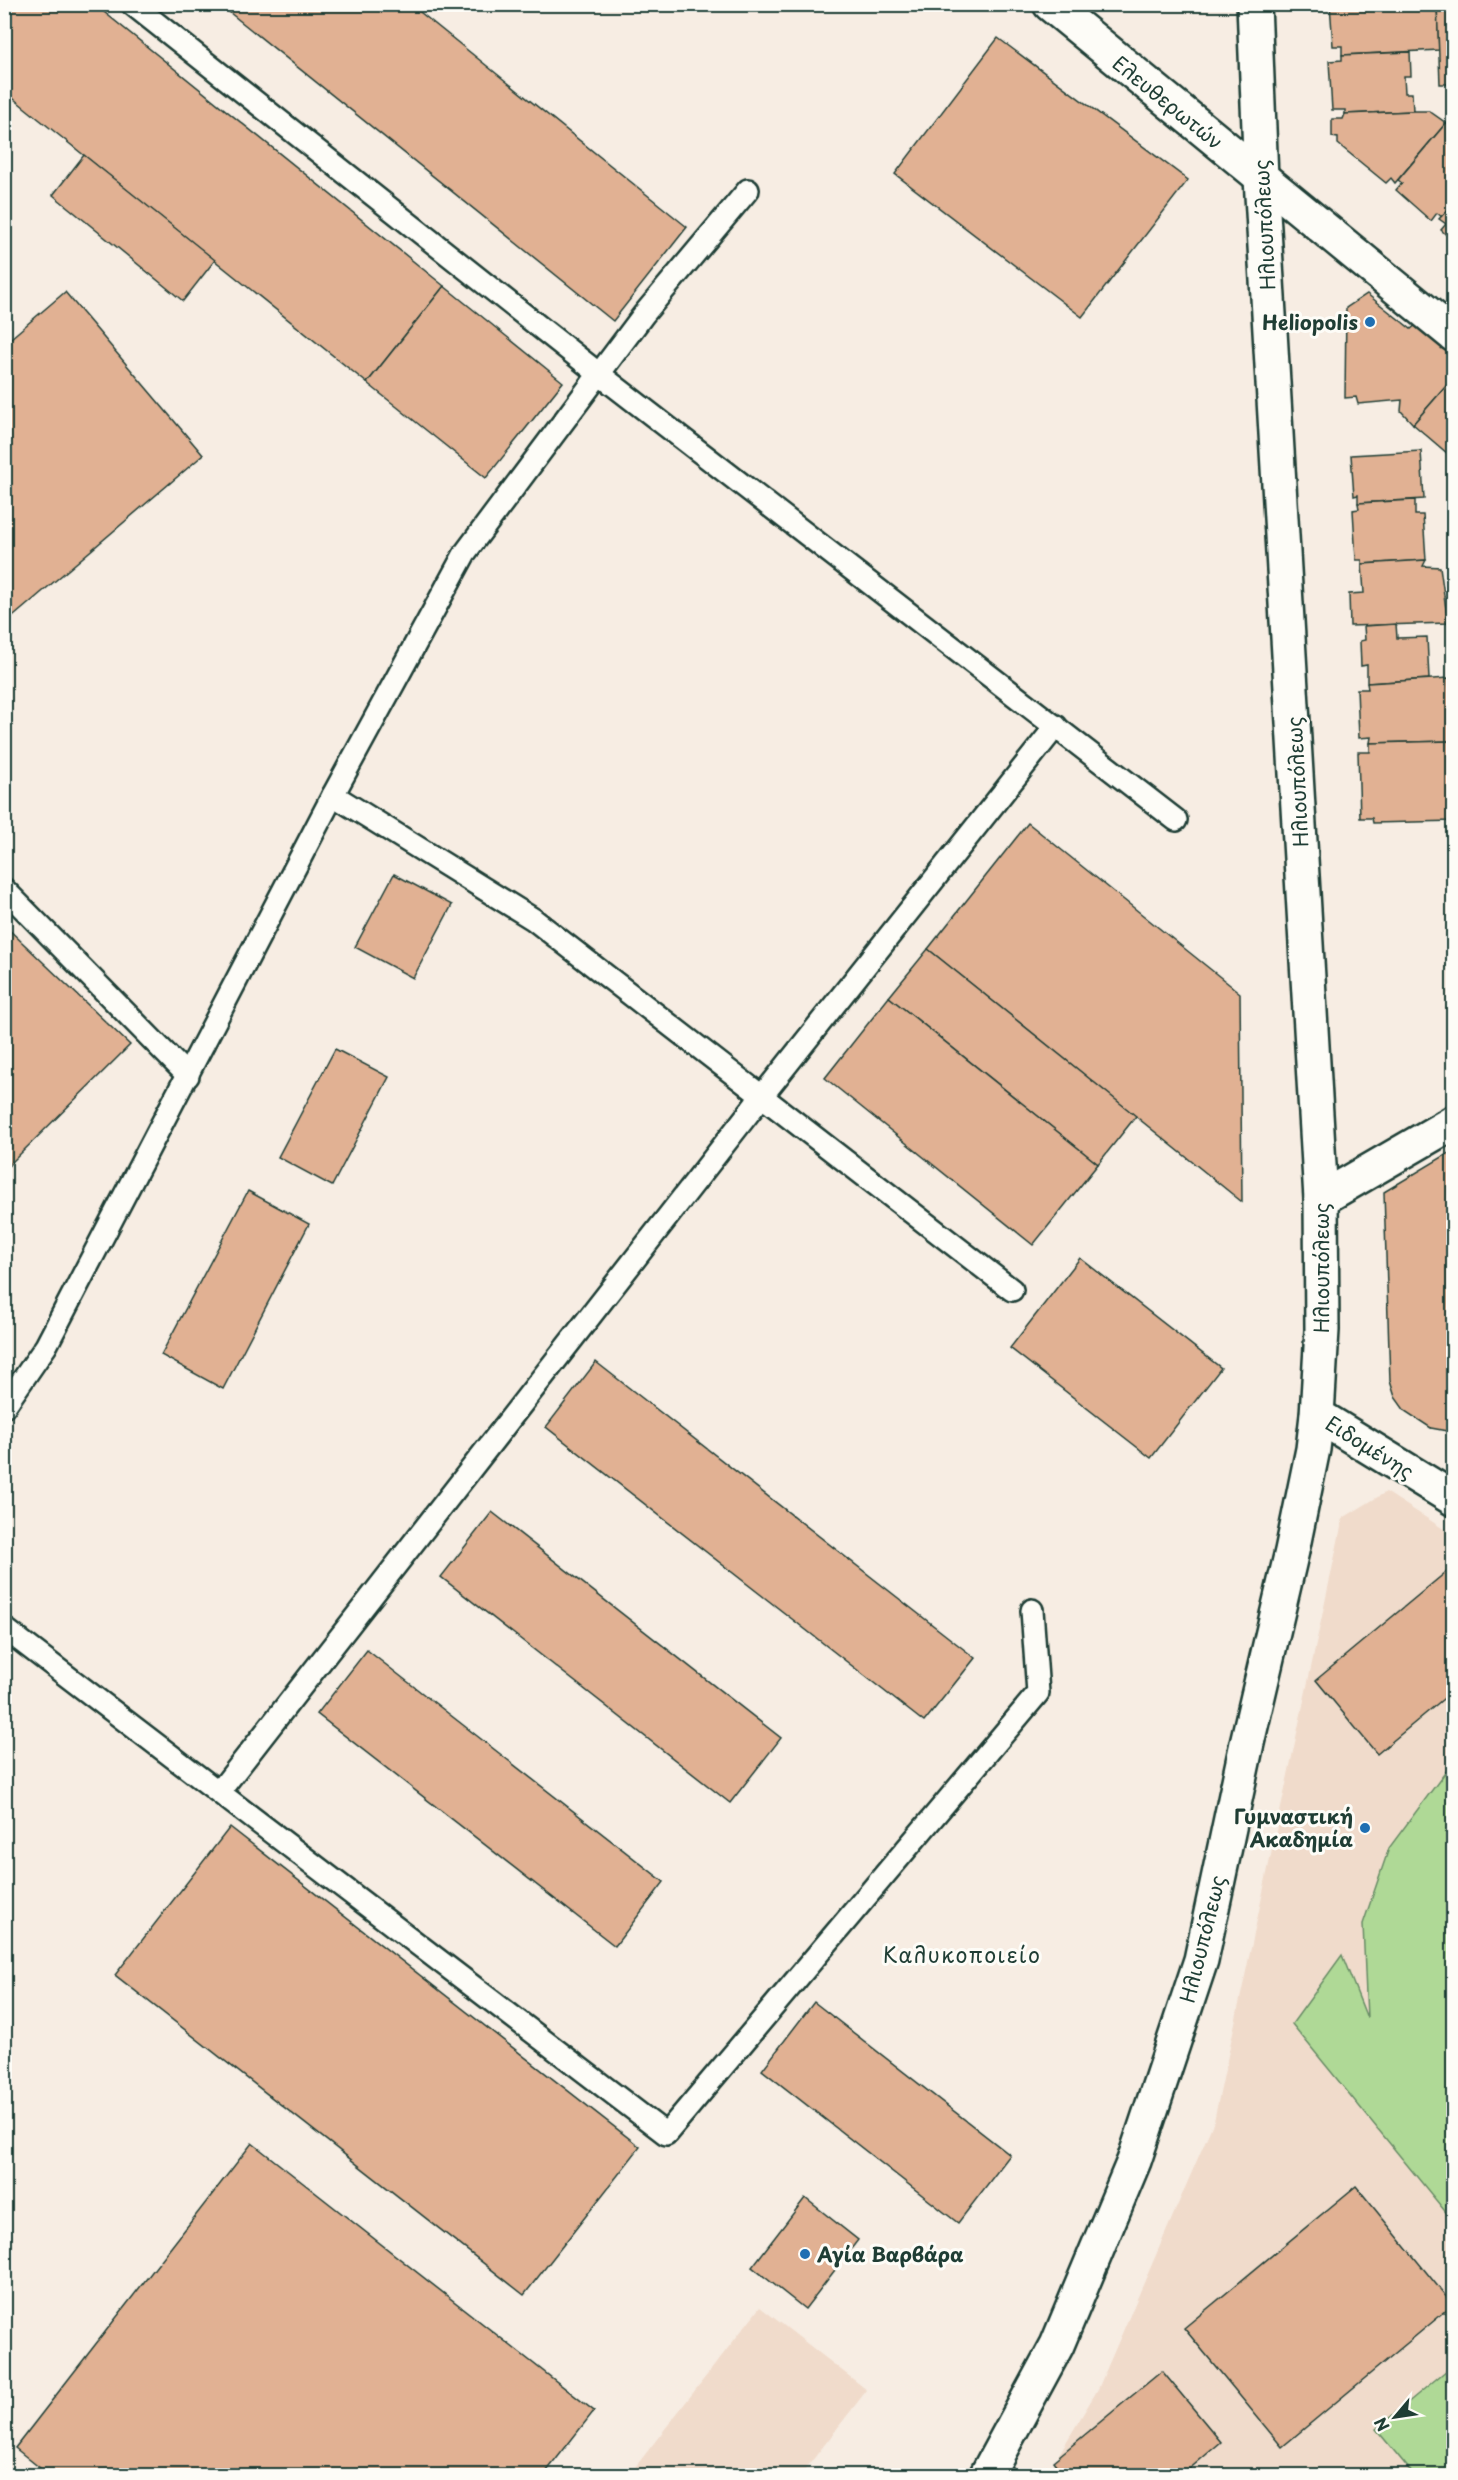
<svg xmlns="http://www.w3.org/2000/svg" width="1458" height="2480" font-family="'Playpen Sans',sans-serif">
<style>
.built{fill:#f0dbcb}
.green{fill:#afd996;stroke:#678b65;stroke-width:1.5}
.building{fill:#e1b193;stroke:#1f3d34;stroke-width:1.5}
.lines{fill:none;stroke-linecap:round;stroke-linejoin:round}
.service-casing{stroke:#1f3d34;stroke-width:26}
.minor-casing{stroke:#1f3d34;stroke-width:38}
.tertiary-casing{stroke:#1f3d34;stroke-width:38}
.secondary-casing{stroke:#1f3d34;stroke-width:38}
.service{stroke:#fdfcf7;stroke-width:21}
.minor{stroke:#fdfcf7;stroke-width:33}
.tertiary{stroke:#fdfcf7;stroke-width:33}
.secondary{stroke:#fdfcf7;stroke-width:33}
.poi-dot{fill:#1f6fb2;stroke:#fdfcf7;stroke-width:2}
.labels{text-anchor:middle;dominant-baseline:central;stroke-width:6;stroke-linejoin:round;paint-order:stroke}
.street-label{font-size:20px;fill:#1f3d34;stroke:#fdfcf7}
.poi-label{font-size:20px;font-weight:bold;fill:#1f3d34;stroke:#fdfcf7;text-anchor:end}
.neighbourhood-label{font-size:21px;letter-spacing:1.5px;fill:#1f3d34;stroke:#fdfcf7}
</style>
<rect width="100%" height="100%" fill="#f7ede3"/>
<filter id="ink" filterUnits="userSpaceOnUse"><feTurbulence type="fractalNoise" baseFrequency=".0167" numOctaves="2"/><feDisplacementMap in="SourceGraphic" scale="12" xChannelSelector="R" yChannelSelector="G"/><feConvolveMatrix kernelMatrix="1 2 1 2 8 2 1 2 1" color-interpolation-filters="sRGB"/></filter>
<g filter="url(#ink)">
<g class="built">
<path d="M1386,1492l67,43v940l-407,1 52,-87 116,-268 129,-603z"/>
<path d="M760,2307l107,83 -66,85h-172z"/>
</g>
<g class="green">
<path d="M1453,1766v455l-161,-197 50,-69 25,63 -4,-94 26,-76 58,-78z"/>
<path d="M1453,2365v110h-39l-38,-46z"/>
</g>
<g class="building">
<path d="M4,4h90l350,282 -77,97 -363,-292z"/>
<path d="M219,4h191l277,223 -74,94z"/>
<path d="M1330,4h107l2,46 -97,5v-9h-9z"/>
<path d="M1437,4h17v87h-6v-7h-8z"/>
<path d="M998,38l190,142 -106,137 -187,-143z"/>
<path d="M1410,52l1,24h-7l1,17h7l1,18 -68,3v-4h-13l-3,-49 13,-1v-5z"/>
<path d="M1413,111h16l17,12 -51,60 -4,-5 -5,5 -48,-39v-6l-6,-1v-18h11l2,-5z"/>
<path d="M1446,123l8,5v75l-12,14 -5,-4 -6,8 -35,-31 6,-7 -4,-3z"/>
<path d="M84,155l131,105 -32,41 -130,-106z"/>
<path d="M1454,203v39l-13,-12 5,-6 -7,-5z"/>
<path d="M444,286l119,96 -77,96 -119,-95z"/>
<path d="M65,292l138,163 -195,166 -4,-5v-272z"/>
<path d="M1367,294l44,35 6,-5 37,32v21l-41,47 -12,-13 1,-11 -44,4 -2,-7 -11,1 1,-90z"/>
<path d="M1454,377v82l-41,-35z"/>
<path d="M1421,451l3,48 -66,4v-8l-4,1 -3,-41z"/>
<path d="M1415,500v15h8l3,45 -64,4v-4h-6l-3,-50 6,-1 -1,-6z"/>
<path d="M1426,560l-3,6 17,1 8,56 -98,3 -1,-32 15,-1 -2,-29z"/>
<path d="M1396,624l1,14 30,-1 2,42 -62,4v-18l-6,1 -1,-25 5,-1 -1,-14z"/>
<path d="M1449,678l1,18h4v38h-3v7l-81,2 1,-6 -12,1 -2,-49h11l-1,-6z"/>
<path d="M1451,741h3v80l-81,2 -1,-5h-12l-2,-66h12v-9z"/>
<path d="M1028,823l212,170 2,209 -314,-253z"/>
<path d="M394,874l58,31 -39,73 -58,-31z"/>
<path d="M4,925l126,120 -126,125z"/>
<path d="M928,949l208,167 -38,48 -209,-167z"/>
<path d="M889,997l209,167 -65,81 -208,-167z"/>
<path d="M335,1049l54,28 -57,109 -54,-29z"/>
<path d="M1454,1150v281h-7l-16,-3 -26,-17 -10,-14 -5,-16 -6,-189z"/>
<path d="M248,1191l61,33 -86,165 -62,-34z"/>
<path d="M1080,1258l141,110 -70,90 -141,-110z"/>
<path d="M596,1362l379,296 -51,64 -378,-295z"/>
<path d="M492,1512l289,226 -51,65 -289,-226z"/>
<path d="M1451,1568l3,3v119l-77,64 -61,-74z"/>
<path d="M367,1650l297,232 -49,64 -298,-232z"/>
<path d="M230,1827l410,320 -116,148 -409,-320z"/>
<path d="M814,2002l196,153 -52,68 -196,-153z"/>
<path d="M252,2143l342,268 -51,65h-493l-35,-28z"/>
<path d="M1356,2186l97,119 -171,142 -98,-119z"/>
<path d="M805,2198l53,42 -53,69 -53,-42z"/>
<path d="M1162,2371l59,71 -40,34h-116l-12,-15z"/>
</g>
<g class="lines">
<defs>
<g id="service">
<path d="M132,4l467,370 577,446"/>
<path d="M333,795l200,124 479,371"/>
<path d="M4,889l184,187"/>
<path d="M4,1407l42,-61 287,-551 132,-242 179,-239 104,-124"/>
<path d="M4,1628l662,506 372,-441 -6,-83"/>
<path d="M219,1792l543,-696 294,-370"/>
</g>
<path id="minor" d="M1321,1199l133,-77"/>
<path id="tertiary" d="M1050,4l404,331"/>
<g id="secondary">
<path d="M1317,1415l137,84"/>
<path d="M986,2476l71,-131 77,-184 67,-201 46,-217 45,-192 21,-102 4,-34 5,-85 -1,-131 -60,-1021 -7,-174"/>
</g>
</defs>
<use href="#service" class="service-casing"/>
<use href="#minor" class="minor-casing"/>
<use href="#tertiary" class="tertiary-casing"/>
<use href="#secondary" class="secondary-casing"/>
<use href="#service" class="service"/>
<use href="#minor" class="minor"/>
<use href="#tertiary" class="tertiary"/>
<use href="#secondary" class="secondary"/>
</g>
</g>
<g class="poi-dot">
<circle cx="1370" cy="322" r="6"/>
<circle cx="1365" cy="1828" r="6"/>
<circle cx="805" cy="2254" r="6"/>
</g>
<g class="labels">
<g class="street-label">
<text transform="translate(1168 102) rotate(39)">Ελευθερωτών</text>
<text transform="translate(1264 225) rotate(-93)">Ηλιουπόλεως</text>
<text transform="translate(1297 782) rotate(-93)">Ηλιουπόλεως</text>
<text transform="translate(1321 1268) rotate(-90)">Ηλιουπόλεως</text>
<text transform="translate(1370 1447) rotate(32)">Ειδομένης</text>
<text transform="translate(1202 1939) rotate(-76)">Ηλιουπόλεως</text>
</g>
<g class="poi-label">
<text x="1358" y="322">Heliopolis</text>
<text x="1353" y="1816">Γυμναστική<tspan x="1353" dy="23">Ακαδημία</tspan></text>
<text x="817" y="2254" text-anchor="start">Αγία Βαρβάρα</text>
</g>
<g class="neighbourhood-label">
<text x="962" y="1954">Καλυκοποιείο</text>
</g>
</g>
<rect width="1458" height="2480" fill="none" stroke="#fdfcf7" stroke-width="24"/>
<rect x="12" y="12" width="1434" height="2456" fill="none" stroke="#1f3d34" stroke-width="2" filter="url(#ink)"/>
<g transform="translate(1395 2417) rotate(241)" stroke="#fdfcf7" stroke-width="4.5" paint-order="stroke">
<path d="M0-4.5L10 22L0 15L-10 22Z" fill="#1f3d34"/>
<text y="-9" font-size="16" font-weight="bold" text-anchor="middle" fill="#1f3d34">N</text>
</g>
</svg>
